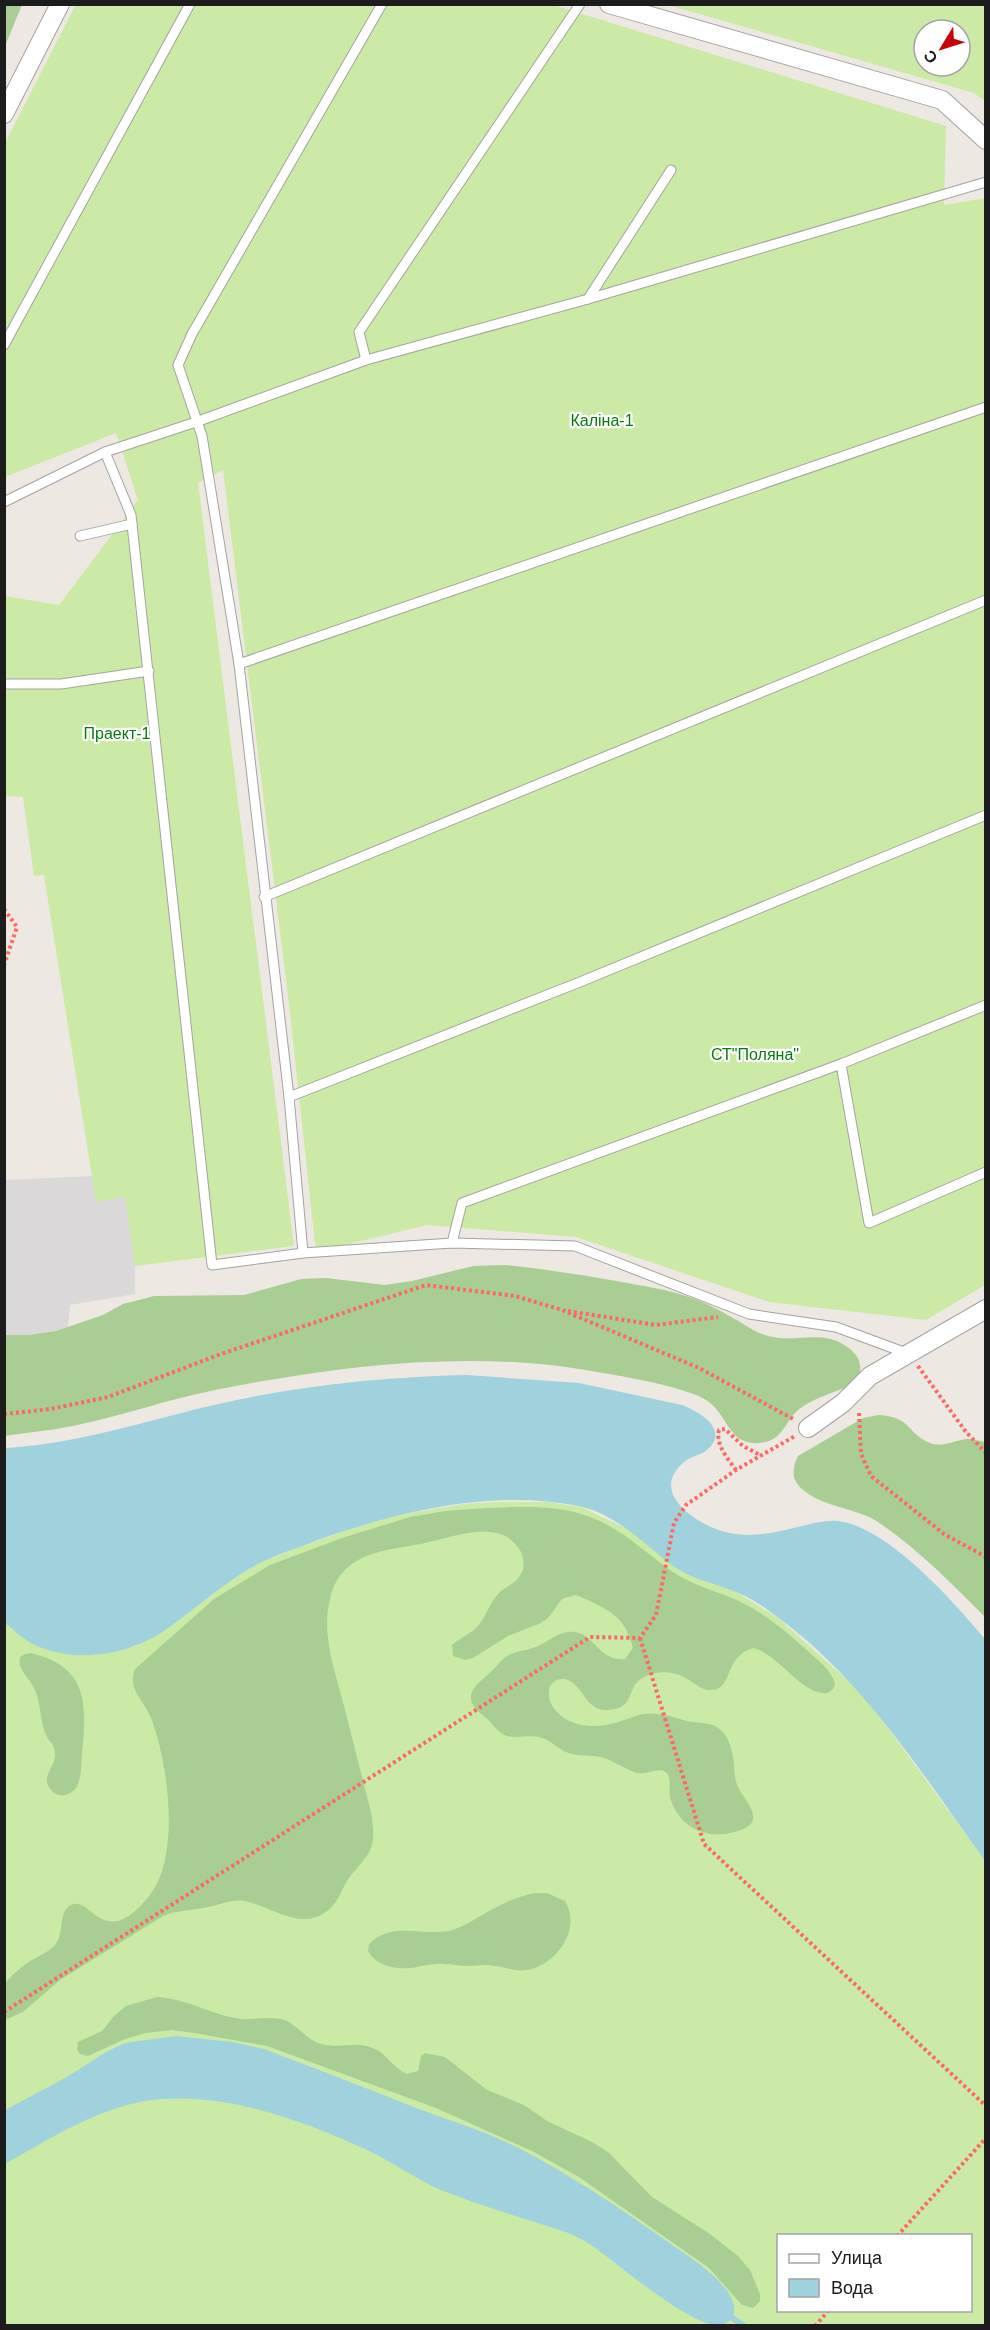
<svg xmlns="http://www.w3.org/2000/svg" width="990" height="2330" font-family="Helvetica,sans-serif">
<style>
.residential{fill:#dad8d8}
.grass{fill:#cbeaa5;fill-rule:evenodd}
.forest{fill:#a9ce94}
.water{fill:#a0d2dd}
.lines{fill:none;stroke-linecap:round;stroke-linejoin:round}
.stream{stroke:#a0d2dd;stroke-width:6}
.lane-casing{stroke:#a3a3a3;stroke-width:11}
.street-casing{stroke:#a3a3a3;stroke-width:20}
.path{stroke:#fc6963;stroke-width:4;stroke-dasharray:3 3;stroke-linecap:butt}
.lane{stroke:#fff;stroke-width:9}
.street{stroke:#fff;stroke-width:18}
.labels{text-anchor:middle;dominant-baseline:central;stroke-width:4.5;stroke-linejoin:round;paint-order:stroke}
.park-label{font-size:16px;fill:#097a0c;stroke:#fff}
</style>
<rect width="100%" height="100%" fill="#ede8e1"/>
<path class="residential" d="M94,1176l3,26 28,-5 10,69v28l-65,11 -4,39 -61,2v-166z"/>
<g class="grass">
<path d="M76,4l477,1 393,121 -2,79 42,-7 -1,1087 -59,35 -157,-18 -193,-65 -149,-12 -111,27 -27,-248 -66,-534 -25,13 96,763 -159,20 -10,-69 -29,5 -52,-327 -10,1 -11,-79 -18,-1 -1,-200 55,9 79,-105 -22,-67 -111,44 -1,-332z"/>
<path d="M668,5h317v96l-11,-8zM924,30h36v36h-36z"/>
<path d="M497,1502h50l34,5 53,25 44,37 58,23 42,26 75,67 24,28 108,148v464h-980v-702l29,21 31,10 69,-7 32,-17 57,-44 36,-23 38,-15 68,-24 31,-9 68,-11zM778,2236h192v74h-192z"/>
</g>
<g class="forest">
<path d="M5,4l17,1 -17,41 -1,-41z"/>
<path d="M505,1265c39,4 78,10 117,17 21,4 43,7 64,14 16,5 32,13 47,22 11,6 23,15 35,18 28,8 56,-9 82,13 5,4 9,9 10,16 3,18 -16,23 -29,28 -12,5 -26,10 -35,19 -11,11 -14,27 -31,30 -37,8 -35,-27 -59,-42 -23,-15 -103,-27 -133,-32 -118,-17 -242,-1 -358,22 -45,9 -88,24 -133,34 -25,6 -52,8 -77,12l-1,-101h26l26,-4 47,-16 20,-11 31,-8 90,-1 57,-16 25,-1 59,7 27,-4 61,-15z"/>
<path d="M879,1415c33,2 28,19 51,28 14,5 24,-3 37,-4 6,0 13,2 18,3v175c-33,-33 -68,-69 -107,-95 -23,-15 -55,-14 -76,-33 -11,-10 -10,-20 -4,-33l65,-38z"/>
<path d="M486,1508c34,-1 71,-4 104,9 33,12 55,36 83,55 18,12 39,18 59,26 29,12 54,33 78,55 10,9 22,18 25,31l-2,5 -5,4c-27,3 -47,-38 -75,-45 -31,9 -18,44 -45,42 -7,-1 -13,-6 -19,-10 -14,-9 -33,-11 -48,-1 -15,9 -5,30 -34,31 -20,1 -23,-21 -37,-29 -10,-5 -20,0 -21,10 -1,7 2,14 7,20 16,17 41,18 62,11 9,-2 17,-7 26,-8 16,-2 28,3 43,7 8,2 15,1 22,3 18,4 23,23 25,39 0,8 1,15 3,22 7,16 34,38 -2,47 -29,8 -57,-5 -65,-35 -2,-8 3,-22 -6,-26 -7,-3 -18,4 -27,2 -10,-3 -20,-10 -30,-14 -13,-5 -26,-2 -38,-6 -9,-2 -16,-11 -24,-14 -13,-6 -25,0 -38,-3 -10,-3 -13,-12 -21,-18 -25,-19 -16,-29 5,-46 4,-4 7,-8 11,-12 9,-9 20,-8 31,-12 13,-4 21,-14 35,-16 27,-3 28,30 57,27l8,-11c-8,-32 -24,-38 -52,-51l-6,-2 -13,4 -14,19 -7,5 -33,13 -35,22 -8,2 -12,-4 -1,-11c7,-6 16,-10 23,-16 10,-9 13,-23 22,-34 7,-8 19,-11 24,-21 4,-6 3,-15 0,-22 -18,-35 -67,-15 -96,-9 -39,8 -84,8 -95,56 -9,36 5,72 14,107 9,35 18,71 27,106 5,33 3,37 -19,62 -10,11 -12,28 -25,37 -28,21 -55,-5 -83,-10 -13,-2 -23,4 -36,6 -16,4 -28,2 -45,9l-103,64 -37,32 -18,8v-37c8,-9 17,-17 27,-23 8,-5 17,-8 23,-15 10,-12 3,-35 16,-40 21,-10 32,49 79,-10 31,-40 18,-133 1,-177 -7,-18 -24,-28 -16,-49l79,-70 56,-34 72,-27 68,-21 36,-6z"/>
<path d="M31,1653c57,14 56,50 51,100 -1,10 0,26 -6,35 -6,8 -17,10 -24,3 -14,-14 5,-25 3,-38 0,-7 -5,-11 -8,-16 -8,-15 -5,-33 -13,-49 -5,-11 -17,-18 -14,-31l5,-3z"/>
<path d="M535,1893h12l18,8c17,27 -8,64 -38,69 -11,2 -22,-3 -32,-4 -10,-2 -19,0 -28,0 -8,0 -15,-2 -23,-2 -15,-2 -30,6 -45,4 -13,-1 -25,-6 -31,-17l1,-7c23,-23 52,-8 80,-13 16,-4 28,-14 42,-21 14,-8 28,-14 44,-17z"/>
<path d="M157,1997c32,2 54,18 84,22 15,1 32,-4 46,2 12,6 20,19 34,23 19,5 36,-4 54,5 13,6 19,20 32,25l11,-3 3,-15 4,-3 20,4 42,33 37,15 23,16 45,21 16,10 44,45 58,37 28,22 12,14 10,24v7l-7,7 -11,-3 -33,-37 -130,-91 -47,-26 -96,-43 -169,-62 -73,-13 -22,-3 -26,3 -21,6 -37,17 -8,-2 -3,-4 1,-8 24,-11 12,-15 12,-10z"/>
</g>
<g class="water">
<path d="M467,1375l112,8 103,22c16,6 48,24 26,44 -6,6 -17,7 -24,13 -27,23 -7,46 17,60 36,20 64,13 101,4 12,-3 25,-6 36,-5 50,6 116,81 147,118v222c-62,-86 -121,-181 -209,-245 -12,-9 -25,-18 -40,-24 -19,-8 -42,-12 -60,-24 -31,-22 -58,-54 -98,-62 -87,-17 -178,5 -260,34 -19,8 -41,14 -60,24 -33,18 -60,43 -91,65 -37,26 -92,36 -134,15 -10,-5 -19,-14 -28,-21v-175c75,-4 145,-29 218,-45 80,-18 163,-26 244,-28z"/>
<path d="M176,2036l56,6 32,7c51,19 102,39 152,59 38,14 78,26 114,46 52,28 100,61 148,95 16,11 70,46 53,70 -4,4 -7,6 -12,6 -28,3 -105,-65 -131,-82 -17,-11 -38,-16 -57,-22 -30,-10 -61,-19 -90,-31 -25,-11 -47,-27 -72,-39 -69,-33 -165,-67 -242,-46 -44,12 -83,37 -122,59v-54l62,-33 39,-25 19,-9z"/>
</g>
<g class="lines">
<path class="stream" d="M727,2314l17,12"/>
<defs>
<g id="lane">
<path d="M588,299l83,-129"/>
<path d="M4,345l186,-341"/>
<path d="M366,360l-7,-28 221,-328"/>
<path d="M105,452l26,63 81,750 91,-12 149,-10 123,3 174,68 87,13 73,27"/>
<path d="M4,502l101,-50 91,-30 170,-62 222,-61 398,-117"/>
<path d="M80,536l52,-12"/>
<path d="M239,664l747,-257"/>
<path d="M4,684h57l88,-13"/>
<path d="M264,897l722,-297"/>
<path d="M841,1064l28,159 117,-51"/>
<path d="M289,1097l291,-115 406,-167"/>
<path d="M452,1243l10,-40 379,-139 145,-59"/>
<path d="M303,1253l-14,-156 -50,-433 -37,-228 -24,-71 14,-31 190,-330"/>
</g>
<g id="street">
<path d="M609,4l333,96 44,40"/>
<path d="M4,114l56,-110"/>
<path d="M808,1428l35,-25 27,-27 116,-67"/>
</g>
</defs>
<use href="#lane" class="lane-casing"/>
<use href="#street" class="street-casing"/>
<g class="path">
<path d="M4,909l13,18 -13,38"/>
<path d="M568,1311l88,14 62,-8"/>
<path d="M918,1366l48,66 20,21"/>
<path d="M859,1413l2,41 10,22 73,58 42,23"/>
<path d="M4,1414l47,-5 57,-12 113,-43 205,-69 89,11 47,14 137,58 96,52"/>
<path d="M736,1470c-8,-11 -21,-26 -17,-40l6,-1 18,17 17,9"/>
<path d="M640,1638l64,206 282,262"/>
<path d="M4,2012l586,-375 50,1 16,-23 18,-92 12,-18 50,-35 59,-34"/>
<path d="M897,2236l89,-98"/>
<path d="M815,2326l14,-16"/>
</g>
<use href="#lane" class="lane"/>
<use href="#street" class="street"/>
</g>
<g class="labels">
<g class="park-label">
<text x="602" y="420">Каліна-1</text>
<text x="117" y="733">Праект-1</text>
<text x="755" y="1054">СТ"Поляна"</text>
</g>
</g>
<rect width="990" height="2330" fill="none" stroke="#1c1c1c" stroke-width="12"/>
<rect x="777" y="2234" width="195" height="78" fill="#ffffff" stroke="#a4a4a4" stroke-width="1.5"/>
<rect x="789" y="2254" width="30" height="9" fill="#ffffff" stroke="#a4a4a4" stroke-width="1.5"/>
<text x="831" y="2264" font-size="18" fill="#1c1c1c">Улица</text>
<rect x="789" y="2279" width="30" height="18" fill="#a0d2dd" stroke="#a4a4a4" stroke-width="1.5"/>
<text x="831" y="2294" font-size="18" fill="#1c1c1c">Вода</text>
<g transform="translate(942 48) rotate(232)"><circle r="28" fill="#ffffff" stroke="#a4a4a4" stroke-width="1.5"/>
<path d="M0-4.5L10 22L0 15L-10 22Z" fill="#c7000c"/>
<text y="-9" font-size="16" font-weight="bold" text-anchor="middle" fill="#1c1c1c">С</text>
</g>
</svg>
